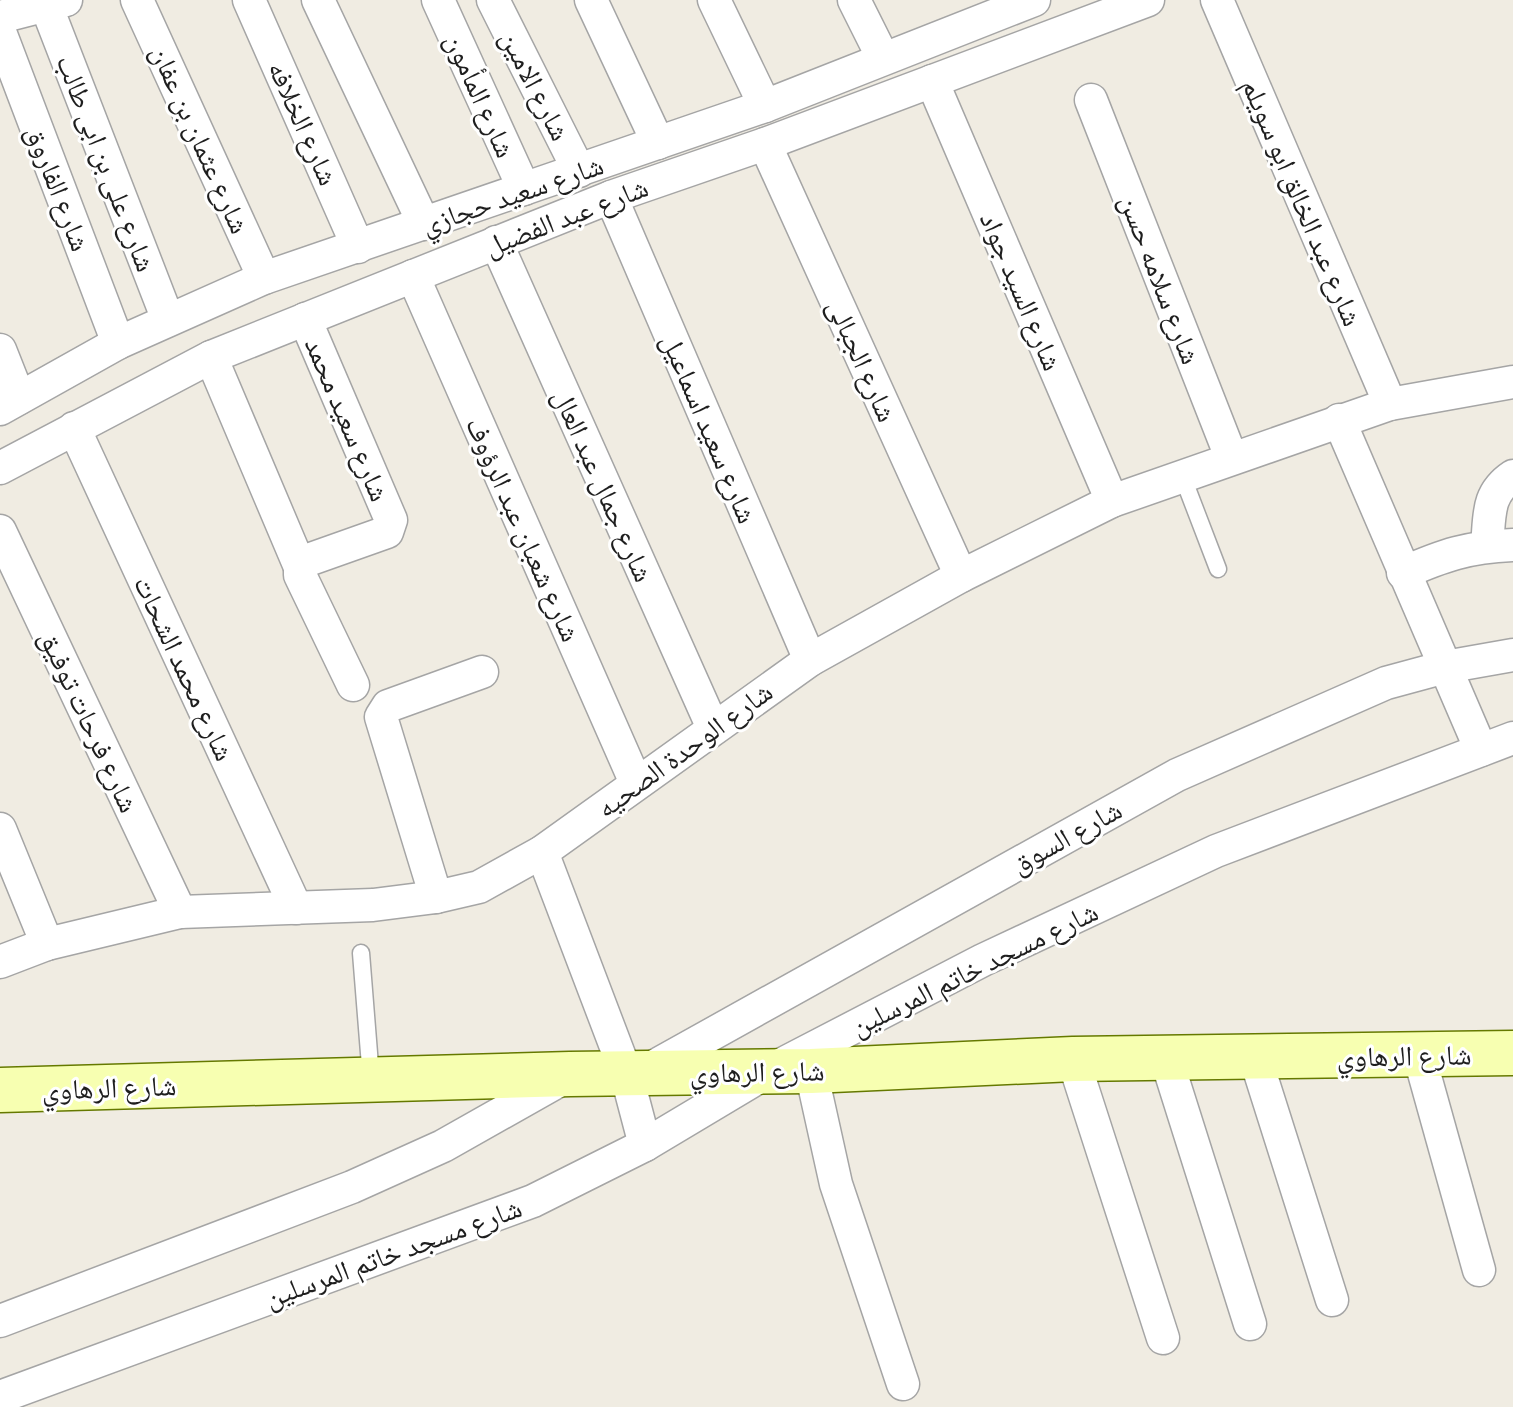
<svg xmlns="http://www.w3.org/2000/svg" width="1513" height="1407" font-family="'PT Sans Narrow','Noto Naskh Arabic',sans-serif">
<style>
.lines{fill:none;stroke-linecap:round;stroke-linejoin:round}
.lane-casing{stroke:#a5a5a5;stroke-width:19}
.street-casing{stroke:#a5a5a5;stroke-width:35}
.secondary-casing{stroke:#657900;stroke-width:47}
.lane{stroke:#fff;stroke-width:16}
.street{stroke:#fff;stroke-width:32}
.secondary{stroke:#f7ffb1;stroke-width:44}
.labels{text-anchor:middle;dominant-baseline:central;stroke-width:6;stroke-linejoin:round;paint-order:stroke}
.street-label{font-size:28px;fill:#1e1e1e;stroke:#fff}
</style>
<rect width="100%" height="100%" fill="#f0ece2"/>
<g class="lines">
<defs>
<g id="lane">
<path d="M1182,475l36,94"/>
<path d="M361,953l10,125"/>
</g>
<g id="street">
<path d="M137,0l127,278"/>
<path d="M249,0l109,247"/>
<path d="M318,0l106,224"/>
<path d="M438,0l86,189"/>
<path d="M493,0l86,171"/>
<path d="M591,0l67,143"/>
<path d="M714,0l51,106"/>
<path d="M854,0l29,58"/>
<path d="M1217,0l173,404"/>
<path d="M46,5l122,315"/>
<path d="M0,17l66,-17"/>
<path d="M0,32l118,311"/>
<path d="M932,81l180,420"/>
<path d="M1091,100l140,357"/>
<path d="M765,144l196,432"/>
<path d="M611,197l199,463"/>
<path d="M496,242l217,486"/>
<path d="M413,276l223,507"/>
<path d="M305,319l86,201 -4,12 -79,28 -8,7v8l53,110"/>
<path d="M0,350l19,48"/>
<path d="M211,357l89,210"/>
<path d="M0,409l118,-66 146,-65 501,-172 269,-106"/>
<path d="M1339,420l142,330"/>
<path d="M74,428l222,480"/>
<path d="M0,468l211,-111 400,-160 154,-53 383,-144"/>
<path d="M0,531l180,381"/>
<path d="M1487,546c3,-30 -1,-52 26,-70"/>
<path d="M1403,573c41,-18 65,-26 110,-28"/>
<path d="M0,829l47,115"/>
<path d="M542,852l84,221 19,72"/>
<path d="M436,897l-55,-180 7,-11 94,-34"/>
<path d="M0,962l47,-18 133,-32 193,-7 63,-8 43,-10 63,-35 268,-192 151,-84 151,-75 278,-97 123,-22"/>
<path d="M1419,1055l60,215"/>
<path d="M1255,1057l77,243"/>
<path d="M1166,1058l84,266"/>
<path d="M1073,1059l90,279"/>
<path d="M811,1071l25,113 67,200"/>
<path d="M644,1072l533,-297 209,-92 59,-16 68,-12"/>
<path d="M0,1321l352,-134 91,-41 124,-70"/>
<path d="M0,1397l533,-196 112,-56 124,-74 214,-111 233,-109 297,-113"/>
</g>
<path id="secondary" d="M0,1090l570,-16 241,-3 262,-12 440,-6"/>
</defs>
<use href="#lane" class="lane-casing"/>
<use href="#street" class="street-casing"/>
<use href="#secondary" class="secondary-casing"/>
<use href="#lane" class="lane"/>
<use href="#street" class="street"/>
<use href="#secondary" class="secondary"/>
</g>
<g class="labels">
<g class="street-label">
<text transform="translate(536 85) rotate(63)">شارع الامين</text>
<text transform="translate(481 95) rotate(66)">شارع المأمون</text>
<text transform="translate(304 123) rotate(66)">شارع الخلافه</text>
<text transform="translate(201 139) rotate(66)">شارع عثمان بن عفان</text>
<text transform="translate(107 163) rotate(69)">شارع على بن ابى طالب</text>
<text transform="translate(59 188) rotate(69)">شارع الفاروق</text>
<text transform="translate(512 194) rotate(-19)">شارع سعيد حجازي</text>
<text transform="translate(1303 202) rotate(67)">شارع عبد الخالق ابو سويلم</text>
<text transform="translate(566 216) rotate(-21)">شارع عبد الفضيل</text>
<text transform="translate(1161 279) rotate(69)">شارع سلامه حسن</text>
<text transform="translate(1022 291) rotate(67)">شارع السيد جواد</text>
<text transform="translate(863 360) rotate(66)">شارع الجبالى</text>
<text transform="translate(348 419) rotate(67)">شارع سعيد محمد</text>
<text transform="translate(710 428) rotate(67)">شارع سعيد اسماعيل</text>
<text transform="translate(604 485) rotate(66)">شارع جمال عبد العال</text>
<text transform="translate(524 529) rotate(66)">شارع شعبان عبد الرؤوف</text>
<text transform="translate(185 668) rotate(65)">شارع محمد الشحات</text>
<text transform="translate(90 721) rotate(65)">شارع فرحات توفيق</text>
<text transform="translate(684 749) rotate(-36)">شارع الوحدة الصحيه</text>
<text transform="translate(1066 836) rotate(-29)">شارع السوق</text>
<text transform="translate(974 968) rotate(-26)">شارع مسجد خاتم المرسلين</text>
<text transform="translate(1404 1055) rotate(-1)">شارع الرهاوي</text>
<text transform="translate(757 1071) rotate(-1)">شارع الرهاوي</text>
<text transform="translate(109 1087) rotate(-2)">شارع الرهاوي</text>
<text transform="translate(393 1252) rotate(-20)">شارع مسجد خاتم المرسلين</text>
</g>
</g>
</svg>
